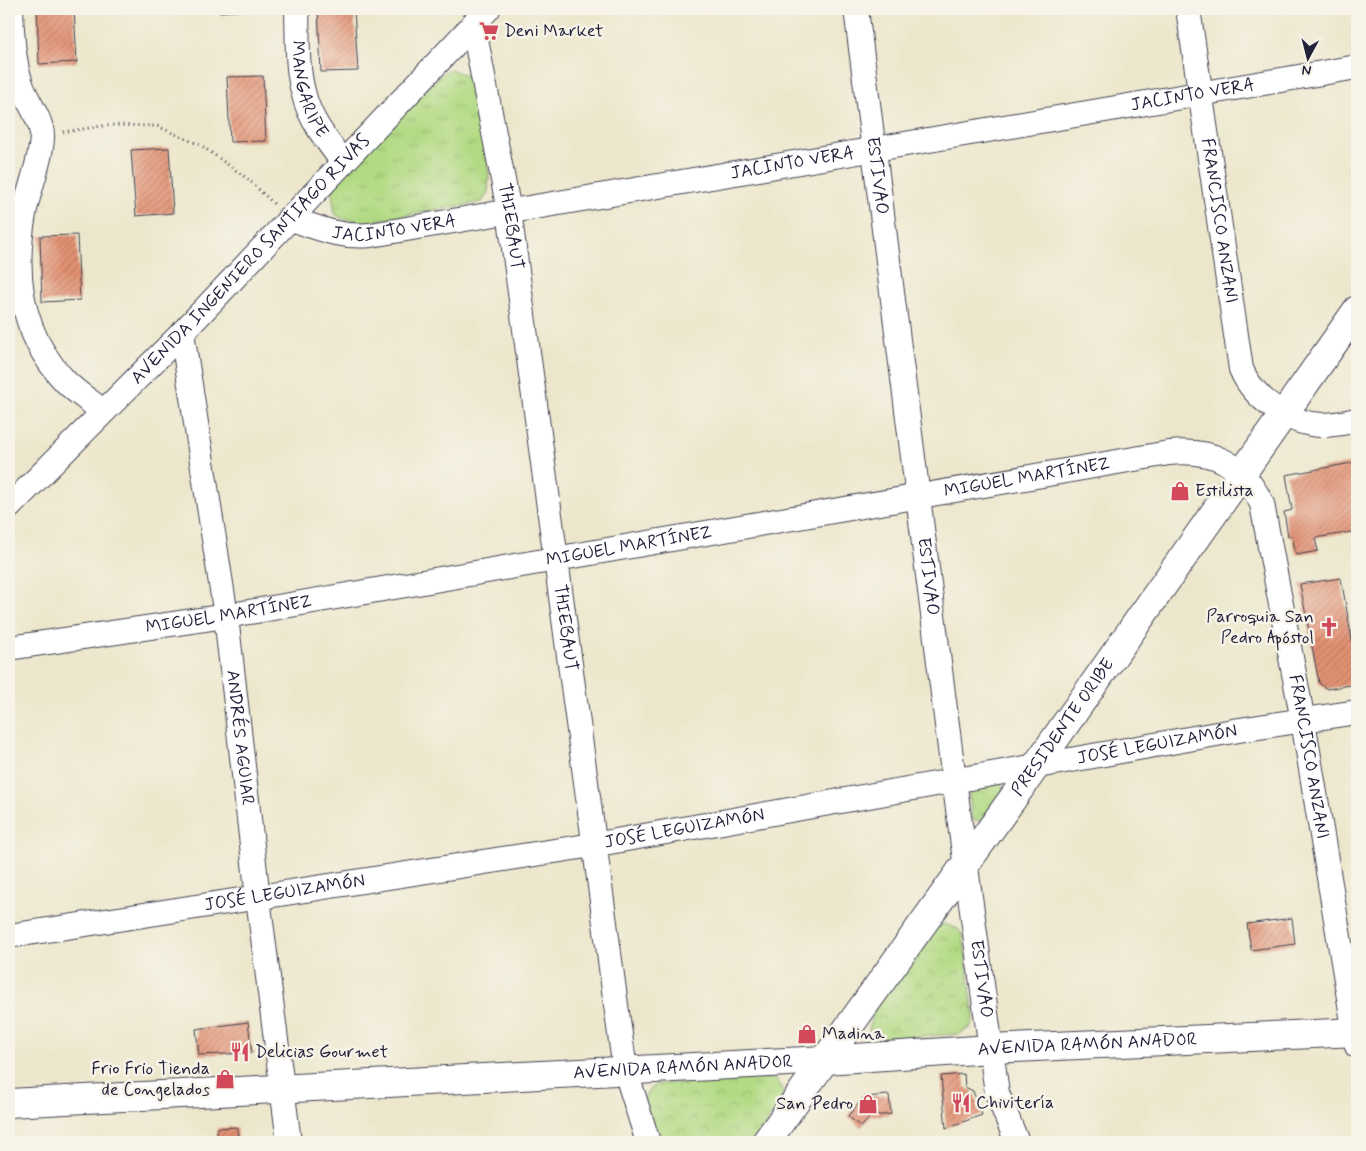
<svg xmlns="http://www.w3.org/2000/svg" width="1366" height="1151" font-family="Mynerve,sans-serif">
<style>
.grass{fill:url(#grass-tufts);stroke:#6a7e60}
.park{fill:url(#park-crowns);stroke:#6a7e60}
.building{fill:url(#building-hatch)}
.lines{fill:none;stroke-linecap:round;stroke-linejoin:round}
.minor-casing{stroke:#404051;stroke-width:26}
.tertiary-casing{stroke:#404051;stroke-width:30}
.path{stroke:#404051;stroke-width:3;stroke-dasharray:1 4;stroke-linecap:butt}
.minor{stroke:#fff;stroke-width:24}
.tertiary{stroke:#fff;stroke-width:28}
.labels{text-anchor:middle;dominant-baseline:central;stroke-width:5;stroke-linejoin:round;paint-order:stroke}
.poi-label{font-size:18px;fill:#22223b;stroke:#f7f3e8;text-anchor:start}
.street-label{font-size:18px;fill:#22223b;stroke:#f7f3e8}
</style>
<defs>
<pattern id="grass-tufts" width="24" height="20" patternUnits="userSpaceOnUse" patternTransform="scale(1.25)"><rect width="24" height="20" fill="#b2da84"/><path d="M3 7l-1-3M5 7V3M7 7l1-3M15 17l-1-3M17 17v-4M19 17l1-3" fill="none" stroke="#99bb73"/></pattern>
<pattern id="park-crowns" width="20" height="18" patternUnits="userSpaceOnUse" patternTransform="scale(1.25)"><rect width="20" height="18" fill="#b2da84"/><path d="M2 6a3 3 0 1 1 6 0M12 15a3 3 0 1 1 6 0" fill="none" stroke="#99bb73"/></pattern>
<pattern id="building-hatch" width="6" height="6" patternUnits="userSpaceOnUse" patternTransform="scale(1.25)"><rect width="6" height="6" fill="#e39273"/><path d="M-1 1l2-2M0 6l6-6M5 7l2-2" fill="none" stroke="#b87760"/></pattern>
</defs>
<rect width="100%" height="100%" fill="#f7f3e8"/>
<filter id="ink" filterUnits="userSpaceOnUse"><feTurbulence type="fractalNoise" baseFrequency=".02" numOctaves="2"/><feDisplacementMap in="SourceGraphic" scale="10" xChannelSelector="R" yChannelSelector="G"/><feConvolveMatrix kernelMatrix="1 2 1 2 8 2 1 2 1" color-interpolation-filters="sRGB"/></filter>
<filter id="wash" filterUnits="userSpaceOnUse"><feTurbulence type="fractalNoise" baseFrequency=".0096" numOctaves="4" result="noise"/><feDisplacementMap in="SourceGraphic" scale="20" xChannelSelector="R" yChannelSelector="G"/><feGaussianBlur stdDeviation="1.12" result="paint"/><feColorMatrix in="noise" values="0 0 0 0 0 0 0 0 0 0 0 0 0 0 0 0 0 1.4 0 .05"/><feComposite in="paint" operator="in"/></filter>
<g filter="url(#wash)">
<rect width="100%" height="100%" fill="#ece7cc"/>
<path class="grass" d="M452,70l17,6 8,15 12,84 -1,17 -6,10 -121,21 -18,-4 -8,-5 -3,-21 8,-15 104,-106z"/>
<g class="park">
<path d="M1002,783l1,9 -21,29 -10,-1 -3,-27 3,-5z"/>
<path d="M945,924l13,5 5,7 11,80 -4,12 -11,6 -79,5 -10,-6 -1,-4 4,-17 64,-87z"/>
<path d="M767,1078c38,6 -4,50 -15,64h-93l-15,-43 5,-10 8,-5z"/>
</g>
<g id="blocks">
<g class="building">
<path d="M37,9h37l3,53 -38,2z"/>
<path d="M220,9h30v1l-30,2z"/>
<path d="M318,9h36l4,62 -37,1z"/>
<path d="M263,76l3,65 -36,1 -3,-65z"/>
<path d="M169,148l4,65 -37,3 -5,-66z"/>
<path d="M77,235l3,65 -38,2 -2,-66z"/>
<path d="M1357,462v69l-42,7 3,13 -22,4 -4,-19h-4l-4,-24 8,-2 -6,-35z"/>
<path d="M1341,578l16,91v15l-30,5 -8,-6 -19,-99z"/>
<path d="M1292,918l3,26 -44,6 -4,-26z"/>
<path d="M248,1022l4,31 -53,2 -3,-26z"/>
<path d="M964,1074l1,13 8,4 9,24 -36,13 -5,-52z"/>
<path d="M889,1095l2,19 -20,2 -10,11 -13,-11 16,-19z"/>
<path d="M237,1127l1,15h-21v-14z"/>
</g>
</g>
</g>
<g filter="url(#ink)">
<use href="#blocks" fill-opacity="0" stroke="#404051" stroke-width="1"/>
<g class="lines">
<defs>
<g id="minor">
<path d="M11,9c1,25 2,50 10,75 5,16 21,35 21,52 0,22 -14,55 -18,78 -11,60 -3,120 40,166 11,12 26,21 39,31"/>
<path id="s1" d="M297,9c1,28 -1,58 7,86 6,25 23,46 39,67"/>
<path id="s2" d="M856,9l98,771 43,313 20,49"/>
<path id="s3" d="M1188,9l53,360c12,29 49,56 82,56 11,0 23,-3 34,-5"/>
<path id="s4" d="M473,24l36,187 112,831 4,27 23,73"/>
<path id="s5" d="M289,218c29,10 50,20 82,17l986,-168"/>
<path id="s6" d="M182,333l44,283 32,282 31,244"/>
<path id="s7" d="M9,507l173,-174 306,-324"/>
<path id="s8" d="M9,648l217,-32 943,-163c45,-4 73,10 93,51l41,217 54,325"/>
<path id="s9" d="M9,936l584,-91 646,-115 118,-18"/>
</g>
<g id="tertiary">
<path id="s10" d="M9,1103l816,-43 166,-11 366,-17"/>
<path id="s11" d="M766,1142l270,-376 321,-456"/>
</g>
</defs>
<use href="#minor" class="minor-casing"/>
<use href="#tertiary" class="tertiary-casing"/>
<path class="path" d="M63,132l46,-7 48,1 45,20 47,34 25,24"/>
<use href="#minor" class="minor"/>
<use href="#tertiary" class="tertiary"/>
</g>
</g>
<defs>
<symbol id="supermarket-bare" viewBox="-9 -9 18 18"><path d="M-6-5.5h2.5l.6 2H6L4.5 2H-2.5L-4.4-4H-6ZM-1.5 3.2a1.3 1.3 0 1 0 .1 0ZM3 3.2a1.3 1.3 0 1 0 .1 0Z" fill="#d1495b" stroke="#f7f3e8" stroke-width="2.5" paint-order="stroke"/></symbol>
<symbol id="shop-bare" viewBox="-9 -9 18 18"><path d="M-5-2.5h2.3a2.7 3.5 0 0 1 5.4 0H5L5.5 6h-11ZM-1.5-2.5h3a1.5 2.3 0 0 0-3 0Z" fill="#d1495b" stroke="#f7f3e8" stroke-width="2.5" paint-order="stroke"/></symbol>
<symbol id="church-bare" viewBox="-9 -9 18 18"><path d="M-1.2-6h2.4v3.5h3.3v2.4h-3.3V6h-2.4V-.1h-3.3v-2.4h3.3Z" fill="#d1495b" stroke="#f7f3e8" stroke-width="2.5" paint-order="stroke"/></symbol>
<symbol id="restaurant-bare" viewBox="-9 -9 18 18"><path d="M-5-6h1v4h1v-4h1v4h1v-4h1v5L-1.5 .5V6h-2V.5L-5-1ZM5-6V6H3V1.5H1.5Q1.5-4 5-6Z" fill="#d1495b" stroke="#f7f3e8" stroke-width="2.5" paint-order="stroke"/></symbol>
</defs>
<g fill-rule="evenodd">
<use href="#supermarket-bare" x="475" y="17" width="28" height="28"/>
<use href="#shop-bare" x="1166" y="477" width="28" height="28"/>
<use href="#church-bare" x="1315" y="613" width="28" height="28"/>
<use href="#shop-bare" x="793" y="1020" width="28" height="28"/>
<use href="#restaurant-bare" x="226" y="1038" width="28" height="28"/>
<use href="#shop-bare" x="211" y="1065" width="28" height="28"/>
<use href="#restaurant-bare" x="947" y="1089" width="28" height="28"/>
<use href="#shop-bare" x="854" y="1090" width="28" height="28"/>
</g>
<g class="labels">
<g class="poi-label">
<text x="504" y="31">Deni Market</text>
<text x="1195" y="491">Estilista</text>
<text x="1314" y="617" text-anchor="end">Parroquia San<tspan x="1314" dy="21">Pedro Apóstol</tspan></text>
<text x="822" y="1034">Madina</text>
<text x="255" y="1052">Delicias Gourmet</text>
<text x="210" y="1069" text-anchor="end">Frio Frio Tienda<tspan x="210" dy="21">de Congelados</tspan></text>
<text x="976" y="1103">Chivitería</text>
<text x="853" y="1104" text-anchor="end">San Pedro</text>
</g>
<g class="street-label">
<text stroke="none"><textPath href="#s1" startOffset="82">MANGARIPE</textPath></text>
<text stroke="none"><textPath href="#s5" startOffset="918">JACINTO VERA</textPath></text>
<text stroke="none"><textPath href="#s5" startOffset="512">JACINTO VERA</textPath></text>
<text stroke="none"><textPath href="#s2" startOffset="168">ESTIVAO</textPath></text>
<text stroke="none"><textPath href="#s3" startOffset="214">FRANCISCO ANZANI</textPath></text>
<text stroke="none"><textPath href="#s5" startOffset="108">JACINTO VERA</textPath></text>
<text stroke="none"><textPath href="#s4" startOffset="206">THIEBAUT</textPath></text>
<text stroke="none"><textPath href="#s7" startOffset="346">AVENIDA INGENIERO SANTIAGO RIVAS</textPath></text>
<text stroke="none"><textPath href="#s8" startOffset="1032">MIGUEL MARTÍNEZ</textPath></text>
<text stroke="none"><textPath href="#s8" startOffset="628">MIGUEL MARTÍNEZ</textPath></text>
<text stroke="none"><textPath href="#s2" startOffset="572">ESTIVAO</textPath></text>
<text stroke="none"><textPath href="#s8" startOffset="222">MIGUEL MARTÍNEZ</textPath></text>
<text stroke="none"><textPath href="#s4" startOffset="611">THIEBAUT</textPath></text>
<text stroke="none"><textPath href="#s11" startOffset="510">PRESIDENTE ORIBE</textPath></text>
<text stroke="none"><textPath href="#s6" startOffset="409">ANDRÉS AGUIAR</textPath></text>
<text stroke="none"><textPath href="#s9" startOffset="1164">JOSÉ LEGUIZAMÓN</textPath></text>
<text stroke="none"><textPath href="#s8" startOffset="1548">FRANCISCO ANZANI</textPath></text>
<text stroke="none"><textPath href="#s9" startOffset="684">JOSÉ LEGUIZAMÓN</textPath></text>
<text stroke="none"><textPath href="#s9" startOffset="279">JOSÉ LEGUIZAMÓN</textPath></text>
<text stroke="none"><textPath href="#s2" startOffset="978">ESTIVAO</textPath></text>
<text stroke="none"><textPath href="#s10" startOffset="1080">AVENIDA RAMÓN ANADOR</textPath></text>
<text stroke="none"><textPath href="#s10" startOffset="675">AVENIDA RAMÓN ANADOR</textPath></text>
</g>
</g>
<rect width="1366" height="1151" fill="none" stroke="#f7f3e8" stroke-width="30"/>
<g transform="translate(1308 58) rotate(187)" stroke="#f7f3e8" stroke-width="4" paint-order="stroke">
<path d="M0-4L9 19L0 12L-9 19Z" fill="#22223b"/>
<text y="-8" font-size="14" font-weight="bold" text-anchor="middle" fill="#22223b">N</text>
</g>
</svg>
